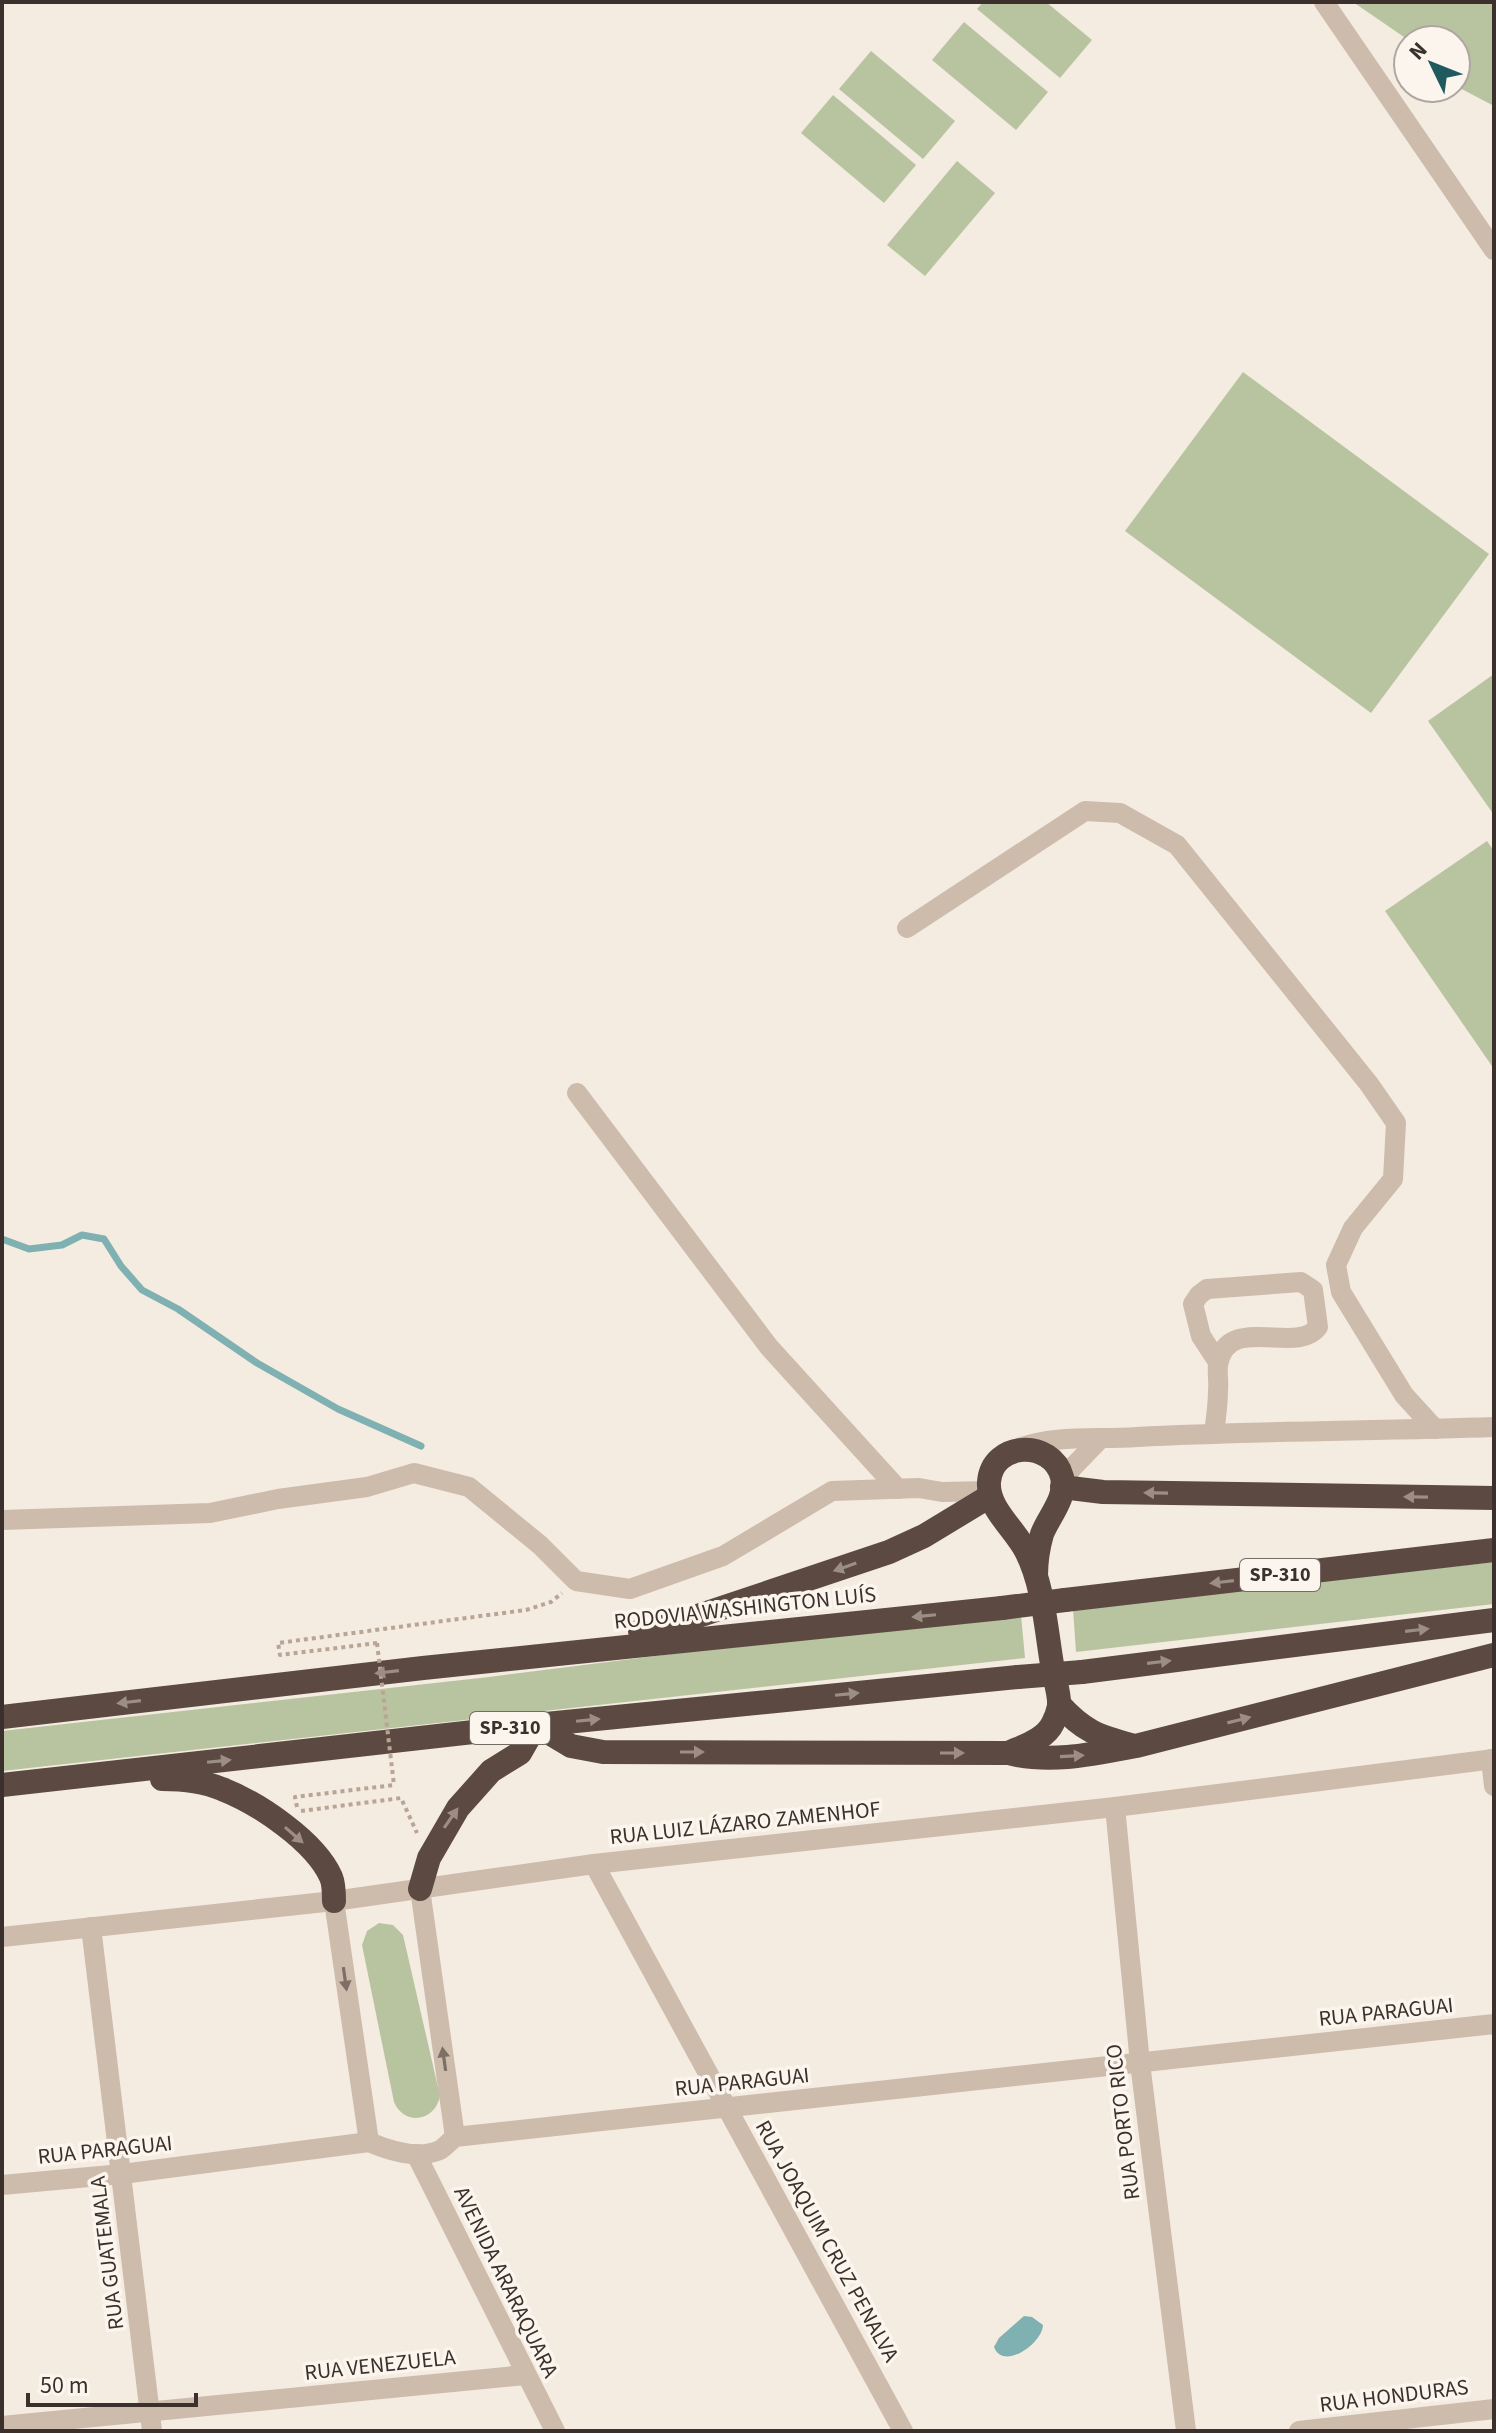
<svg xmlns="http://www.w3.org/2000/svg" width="1496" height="2433" font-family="'Source Sans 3',sans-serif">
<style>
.green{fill:#b8c4a0}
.water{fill:#7fb0b2}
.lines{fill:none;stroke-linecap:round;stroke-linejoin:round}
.stream{stroke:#7fb0b2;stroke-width:7}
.path{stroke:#b9a596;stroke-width:4;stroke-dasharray:4 4;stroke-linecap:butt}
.minor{stroke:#cdbbac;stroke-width:20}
.highway{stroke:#5c4a42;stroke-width:24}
.path-bridge{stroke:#b9a596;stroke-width:4;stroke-dasharray:4 4;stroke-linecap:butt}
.highway-bridge{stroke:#5c4a42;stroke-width:24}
.oneway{fill:#9c8e87}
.oneway2{fill:#7d6f65}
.labels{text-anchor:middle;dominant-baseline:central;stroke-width:7;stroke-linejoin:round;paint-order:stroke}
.shield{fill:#fbf5ee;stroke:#756b66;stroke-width:2}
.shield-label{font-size:20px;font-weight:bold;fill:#3b302b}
.street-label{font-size:22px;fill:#3b302b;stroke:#fbf5ee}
</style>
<rect width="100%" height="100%" fill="#f4ebe1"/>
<g class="green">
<path d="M983,2h63l46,38 -32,38 -83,-69z"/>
<path d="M1353,2h141v104l-38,-20v-46h-48v5l-4,-8z"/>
<path d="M964,22l84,70 -32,38 -84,-70z"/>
<path d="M871,51l84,70 -32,38 -84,-70z"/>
<path d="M833,95l83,70 -32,38 -83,-70z"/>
<path d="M957,161l38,32 -70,83 -38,-31z"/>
<path d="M1243,372l246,182 -118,159 -246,-182z"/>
<path d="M1494,674v141l-66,-94z"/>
<path d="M1487,841l7,10v218l-109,-158z"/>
<path d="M1494,1562v42l-418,48 -3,-43z"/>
<path d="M1021,1615l4,43 -1023,113v-40l487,-54 262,-33z"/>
<path d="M379,1923l14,2 10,10 37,161c-5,26 -36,30 -46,6l-32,-157 5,-14z"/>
</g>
<path class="water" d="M1024,2316l8,1 11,8c-1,19 -40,46 -49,22l5,-9z"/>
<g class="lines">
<path class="stream" d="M2,1239l27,10 33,-4 20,-10 22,4 17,27 21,24 36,19 79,54 81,46 83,37"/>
<g class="path">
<path d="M377,1643l-97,12 -2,-12 248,-33 25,-8 11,-9"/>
<path d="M297,1807l-2,-10 99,-12"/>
<path d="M301,1811l100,-13 16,35"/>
</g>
<g class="minor">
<path d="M1324,2l170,248"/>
<path d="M907,928l178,-117 35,2 57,32 192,239 27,39 -3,56 -40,49 -17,37 5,27 63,103 31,34"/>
<path d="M577,1093l192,254 129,142"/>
<path d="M1214,1433c2,-14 4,-29 4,-43 1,-8 -1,-17 0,-25 9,-53 79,-9 100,-38l-5,-37 -12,-8 -94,7 -8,6 -6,9 8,32 17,26"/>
<path d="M1016,1449c40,-15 79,-9 121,-12 119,-6 238,-6 357,-10"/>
<path d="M1062,1484l10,-16 27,-28"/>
<path d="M2,1520l208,-7 68,-14 89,-12 47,-14 55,14 71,58 36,36 54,8 93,-33 109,-65 87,-3 23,4 47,-1"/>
<path d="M1491,1759l3,27"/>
<path d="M1115,1807l25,256 46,368"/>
<path d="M594,1864l309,567"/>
<path d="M420,1889l35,248"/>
<path d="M334,1901l35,241"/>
<path d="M91,1927l61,504"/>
<path d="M2,1937l332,-36 260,-37 521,-57 379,-48"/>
<path d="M416,2154l139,277"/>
<path d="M2,2185l120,-11 247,-32c21,9 49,18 71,8 5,-3 11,-10 15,-13l1039,-113"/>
<path d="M2,2426l523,-51"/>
<path d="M1299,2431l195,-22"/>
</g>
<g class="highway">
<path d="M1062,1487l41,5 391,6"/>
<path d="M1065,1600l429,-50"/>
<path d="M640,1631l28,-5 221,-74 35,-16 66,-40"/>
<path d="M1082,1672l412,-52"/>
<path d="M1059,1704c24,27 39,32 72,41"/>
<path d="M2,1717l421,-49 579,-60"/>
<path d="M1008,1753c15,-7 37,-13 45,-30 2,-4 5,-12 6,-17 1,-11 -4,-25 -6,-36 -7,-39 -9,-84 -27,-119 -11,-22 -39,-43 -37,-69 3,-41 63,-43 73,-5 5,21 -13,39 -20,57 -4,14 -6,28 -6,42"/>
<path d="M162,1779c20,0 41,2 60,10 36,14 93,52 109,88 3,7 3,17 3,24"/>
<path d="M2,1785l534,-60 482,-48"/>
<path d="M420,1889l9,-31 29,-50 33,-37 29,-18 16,-28 35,21 32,6 405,1c42,11 86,1 128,-7l358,-91"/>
</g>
<path class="path-bridge" d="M377,1643l17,142"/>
<g class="highway-bridge">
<path d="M1002,1608l63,-8"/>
<path d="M1018,1677l64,-5"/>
</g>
</g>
<defs><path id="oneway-solid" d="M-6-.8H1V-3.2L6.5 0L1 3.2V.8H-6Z" transform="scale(2)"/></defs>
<g class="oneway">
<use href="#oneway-solid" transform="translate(1156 1493) rotate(-179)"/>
<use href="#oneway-solid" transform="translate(1416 1497) rotate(-179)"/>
<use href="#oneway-solid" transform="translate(845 1567) rotate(161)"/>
<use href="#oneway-solid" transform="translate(1222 1582) rotate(173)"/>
<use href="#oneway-solid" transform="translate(924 1616) rotate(174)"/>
<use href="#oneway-solid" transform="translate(1417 1630) rotate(-7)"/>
<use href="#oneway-solid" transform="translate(1159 1662) rotate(-7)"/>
<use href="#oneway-solid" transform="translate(387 1672) rotate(173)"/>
<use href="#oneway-solid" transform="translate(847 1694) rotate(-6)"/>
<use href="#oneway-solid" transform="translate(129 1702) rotate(173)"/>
<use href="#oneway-solid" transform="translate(588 1720) rotate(-6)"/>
<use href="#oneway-solid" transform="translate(1239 1720) rotate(-14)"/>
<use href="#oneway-solid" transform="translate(692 1752)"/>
<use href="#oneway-solid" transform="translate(952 1753)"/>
<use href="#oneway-solid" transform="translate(1072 1756) rotate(-3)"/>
<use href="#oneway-solid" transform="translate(219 1761) rotate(-6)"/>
<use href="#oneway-solid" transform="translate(451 1818) rotate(-55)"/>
<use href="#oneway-solid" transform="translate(294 1835) rotate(41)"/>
</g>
<g class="oneway2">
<use href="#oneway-solid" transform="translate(345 1979) rotate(82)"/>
<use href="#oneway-solid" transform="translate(444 2059) rotate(-98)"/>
</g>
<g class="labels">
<g class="shield">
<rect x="1240" y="1559" width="80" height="32" rx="6"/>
<rect x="470" y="1712" width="80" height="32" rx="6"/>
</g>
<g class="shield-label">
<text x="1280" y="1575">SP-310</text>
<text x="510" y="1728">SP-310</text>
</g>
<g class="street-label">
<text transform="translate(745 1608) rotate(-6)">RODOVIA WASHINGTON LUÍS</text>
<text transform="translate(745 1823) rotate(-6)">RUA LUIZ LÁZARO ZAMENHOF</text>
<text transform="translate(1386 2012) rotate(-6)">RUA PARAGUAI</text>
<text transform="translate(742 2082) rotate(-6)">RUA PARAGUAI</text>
<text transform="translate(1123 2122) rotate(-97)">RUA PORTO RICO</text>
<text transform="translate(105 2150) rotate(-6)">RUA PARAGUAI</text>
<text transform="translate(827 2241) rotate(61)">RUA JOAQUIM CRUZ PENALVA</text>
<text transform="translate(107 2253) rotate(-97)">RUA GUATEMALA</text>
<text transform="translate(506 2282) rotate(64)">AVENIDA ARARAQUARA</text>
<text transform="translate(380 2365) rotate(-6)">RUA VENEZUELA</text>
<text transform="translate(1394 2396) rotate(-7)">RUA HONDURAS</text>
</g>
</g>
<rect width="1496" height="2433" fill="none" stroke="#3b302b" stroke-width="8"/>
<g transform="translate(1432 64) rotate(313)"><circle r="38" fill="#fbf5ee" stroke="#aea6a0" stroke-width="2"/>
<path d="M0-6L14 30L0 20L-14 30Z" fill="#1f5a5e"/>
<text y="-12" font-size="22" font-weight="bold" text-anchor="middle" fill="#3b302b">N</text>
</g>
<path d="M28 2393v12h168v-12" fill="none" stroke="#3b302b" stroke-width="4"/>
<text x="40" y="2393" font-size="24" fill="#3b302b" stroke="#fbf5ee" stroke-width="6" paint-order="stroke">50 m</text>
</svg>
